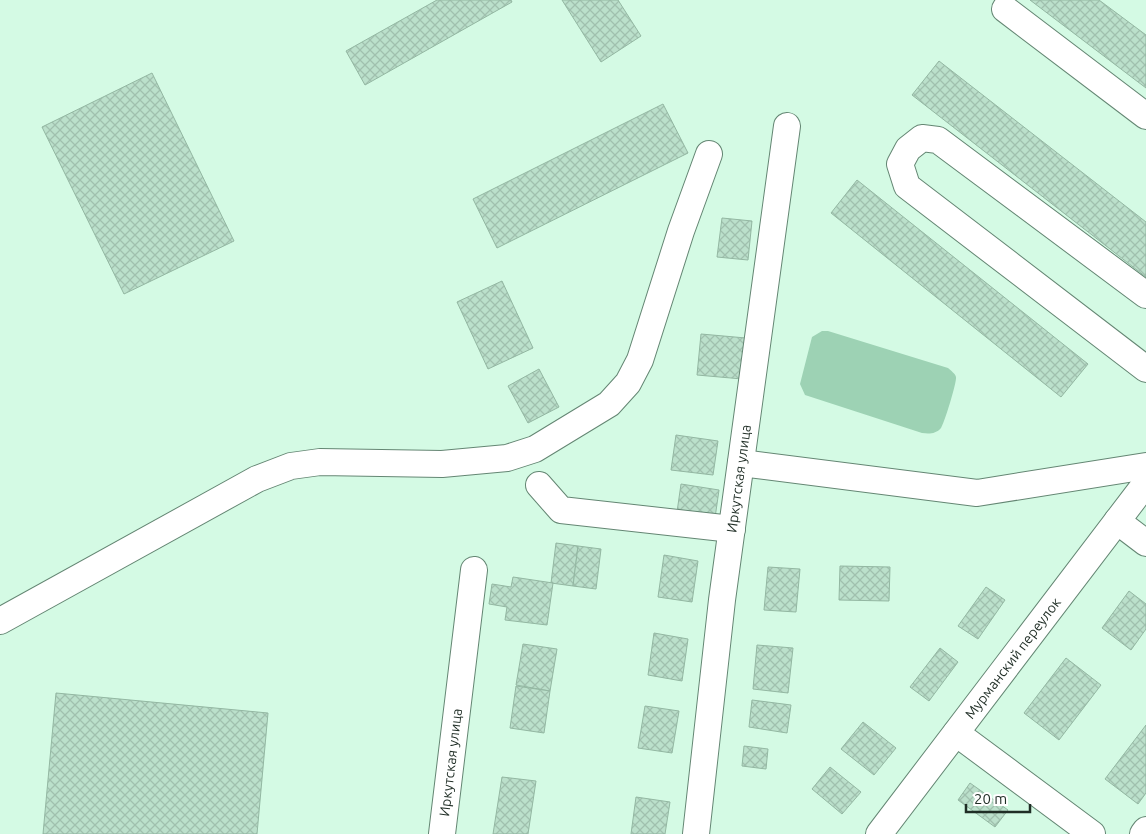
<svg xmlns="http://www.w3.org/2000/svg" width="1146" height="834" font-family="Ubuntu,sans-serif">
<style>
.pitch{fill:#9dd2b4}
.building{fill:url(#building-cross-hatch);stroke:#93b7a2}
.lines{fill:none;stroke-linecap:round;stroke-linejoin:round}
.minor-casing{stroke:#648673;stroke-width:28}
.minor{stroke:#fff;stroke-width:26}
.labels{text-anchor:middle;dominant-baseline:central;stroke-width:4.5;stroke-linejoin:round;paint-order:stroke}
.street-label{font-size:14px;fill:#1f2d25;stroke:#fff}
</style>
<defs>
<pattern id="building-cross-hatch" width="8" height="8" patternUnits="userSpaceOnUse" patternTransform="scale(1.25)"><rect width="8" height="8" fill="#bbe0cb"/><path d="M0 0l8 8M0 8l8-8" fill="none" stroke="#a0c0ae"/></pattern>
</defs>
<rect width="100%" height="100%" fill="#d4fae4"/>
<path class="pitch" d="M822,331h6l120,37c3,3 7,5 8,9 1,5 -12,47 -15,51 -5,6 -12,6 -19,5l-117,-38 -5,-11 12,-47z"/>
<g class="building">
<path d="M437,0h74l1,2 -147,83 -19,-34z"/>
<path d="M562,0h56l23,36 -40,26z"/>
<path d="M1030,0h69l47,35v53z"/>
<path d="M939,61l207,161v55l-234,-182z"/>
<path d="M152,73l82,168 -110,53 -82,-167z"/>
<path d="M663,104l25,49 -191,95 -24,-49z"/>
<path d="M857,180l231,184 -27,33 -230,-184z"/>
<path d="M722,218l30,3 -4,39 -31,-3z"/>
<path d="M502,281l31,67 -45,21 -31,-67z"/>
<path d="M701,334l45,4 -4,41 -45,-4z"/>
<path d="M539,369l20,38 -31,16 -20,-37z"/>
<path d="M676,435l42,6 -5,34 -42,-5z"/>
<path d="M681,484l38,6 -4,28 -38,-6z"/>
<path d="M556,543l22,3 -5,40 -22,-3z"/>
<path d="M578,546l23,3 -5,40 -23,-3z"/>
<path d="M664,555l34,6 -6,41 -34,-5z"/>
<path d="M840,566l50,1 -1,34 -50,-1z"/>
<path d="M768,567l32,2 -4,43 -32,-2z"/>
<path d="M513,577l40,6 -6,42 -42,-5 2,-13 -18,-3 3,-20 19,3z"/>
<path d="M986,587l19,13 -27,39 -20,-13z"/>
<path d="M1129,591l17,13v25l-15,21 -29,-22z"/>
<path d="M654,633l34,6 -6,42 -34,-6z"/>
<path d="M523,644l34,5 -7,42 -34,-6z"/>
<path d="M757,645l36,3 -5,45 -35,-4z"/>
<path d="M940,648l18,14 -29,39 -19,-14z"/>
<path d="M1066,658l35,27 -42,55 -35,-27z"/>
<path d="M516,686l34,5 -6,42 -34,-5z"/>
<path d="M56,693l212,20 -11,121h-214z"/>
<path d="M752,700l39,5 -4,28 -38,-6z"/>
<path d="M645,706l34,5 -7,42 -34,-5z"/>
<path d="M863,722l33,26 -22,27 -33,-26z"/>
<path d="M1146,725v68l-8,11 -33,-25z"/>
<path d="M744,746l24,3 -2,20 -24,-3z"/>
<path d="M830,767l31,25 -19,22 -30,-25z"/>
<path d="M502,777l34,4 -8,53h-35z"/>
<path d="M970,783l38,27 -13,17 -37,-27z"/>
<path d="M636,797l34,5 -5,32h-34z"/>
</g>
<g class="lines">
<defs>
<g id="minor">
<path d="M1005,9l141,107"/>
<path d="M1146,295l-208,-155 -16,-2 -14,11 -8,15 7,22 239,183"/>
<path d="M741,463l236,30 169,-27"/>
<path d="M539,485l22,25 171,19"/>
<path d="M1117,521l29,22"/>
<path d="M0,621l257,-142 34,-13 29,-4 122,2 65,-6 28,-9 74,-45 19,-21 12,-23 41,-129 28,-77"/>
<path d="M956,733l136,101"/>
<path id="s1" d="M442,834l32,-264"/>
<path id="s2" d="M696,834l26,-234 65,-474"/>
<path id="s3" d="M879,834l267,-351"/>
<path d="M1143,834l3,-4"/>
</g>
</defs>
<use href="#minor" class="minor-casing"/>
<use href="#minor" class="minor"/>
</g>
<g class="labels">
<g class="street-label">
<text stroke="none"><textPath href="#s2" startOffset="358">Иркутская улица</textPath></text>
<text stroke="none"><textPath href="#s3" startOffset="221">Мурманский переулок</textPath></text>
<text stroke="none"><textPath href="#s1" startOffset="72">Иркутская улица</textPath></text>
</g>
</g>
<path d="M966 804v8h64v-8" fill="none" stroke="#1f2d25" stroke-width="2.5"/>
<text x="974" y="804" font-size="15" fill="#1f2d25" stroke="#ffffff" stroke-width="4" paint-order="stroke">20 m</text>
</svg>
